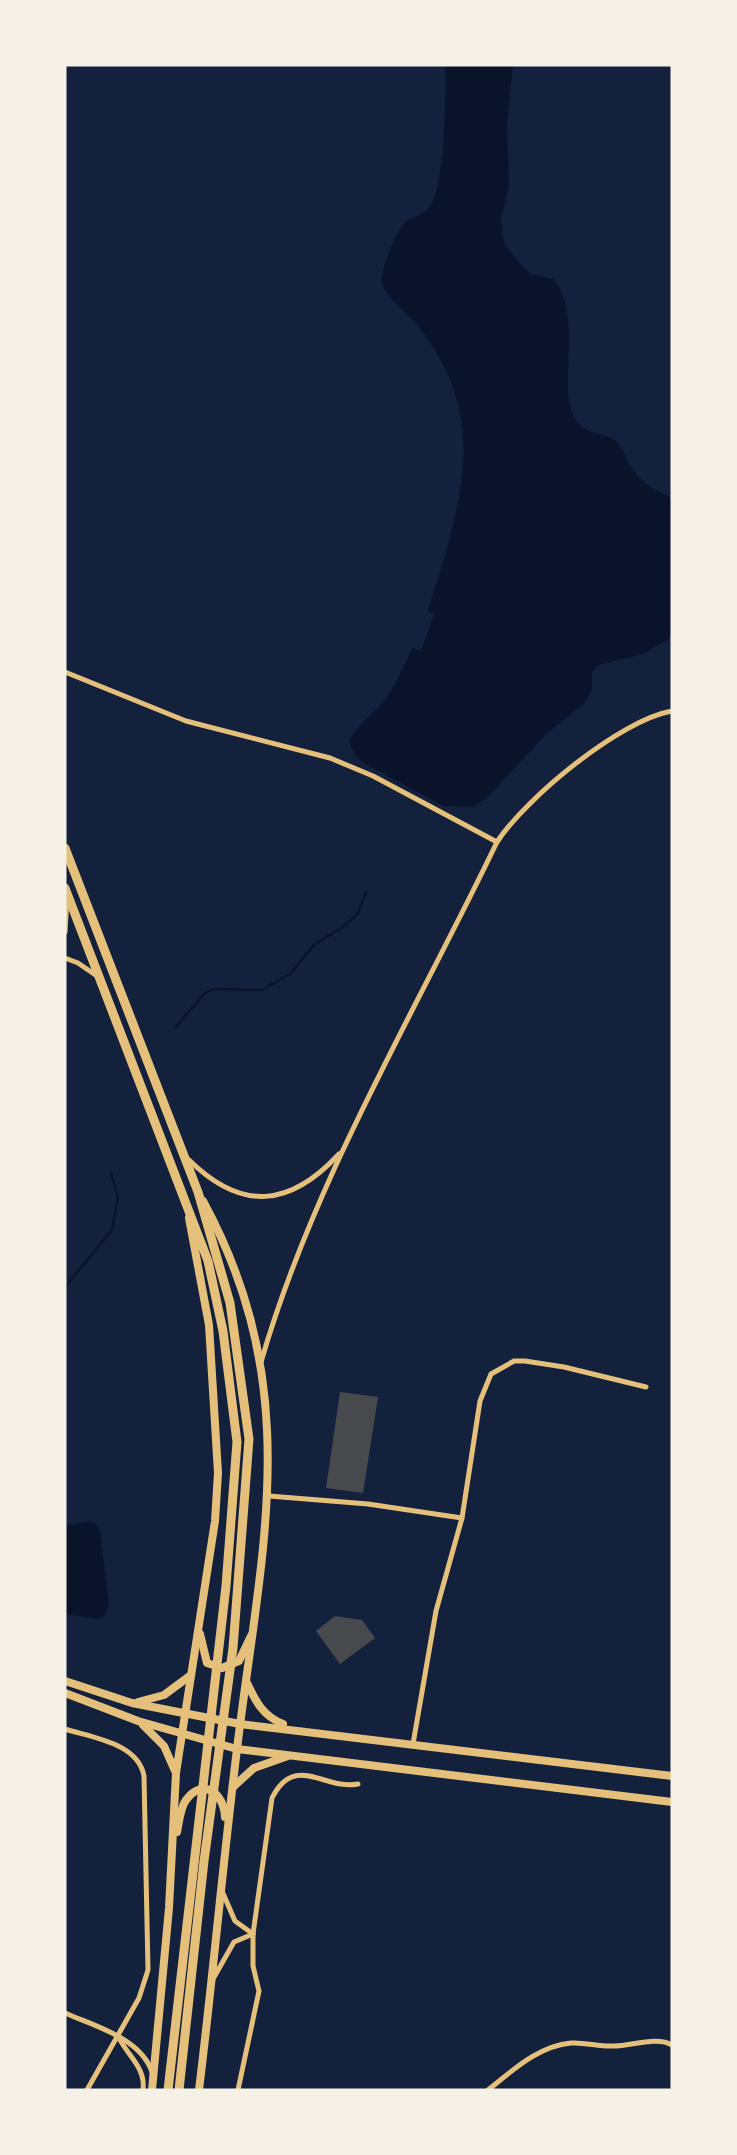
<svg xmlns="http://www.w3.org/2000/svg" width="737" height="2155" font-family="'Work Sans',sans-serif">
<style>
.water{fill:#0b132b}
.pier{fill:#14213d}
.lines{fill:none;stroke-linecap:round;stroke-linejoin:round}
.stream{stroke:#0b132b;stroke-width:2.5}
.building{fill:#48494c}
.minor{stroke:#e5c07b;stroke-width:5}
.primary{stroke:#e5c07b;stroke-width:8}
.trunk{stroke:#e5c07b;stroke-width:9}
</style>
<rect width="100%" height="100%" fill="#14213d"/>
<g class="water">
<path d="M445,65h68l-6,59 2,61 -8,35 1,12 3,13 17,21 9,8 22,5c34,40 -1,116 26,145 11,12 28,8 38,18 8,8 10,20 16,28 10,14 25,22 39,28v139l-29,17 -45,11 -6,7v17l-7,14 -39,31 -58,63 -15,10 -30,-1 -81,-44c-6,-5 -13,-14 -12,-22 2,-10 33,-34 41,-49 21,-37 38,-81 50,-122 27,-93 40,-160 -22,-242 -10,-14 -39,-31 -37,-50 1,-13 15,-50 26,-57 7,-4 17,-6 22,-14 15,-20 16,-114 15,-141z"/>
<path d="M87,1521l8,2 5,8 9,74 -4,11 -8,3 -32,-5v-88z"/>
</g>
<path class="pier" d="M426,611l8,3 -13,37 -9,-3z"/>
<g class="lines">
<g class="stream">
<path d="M175,1028l29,-34 8,-5 50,1 29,-17 23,-28 33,-21 11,-11 8,-21"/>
<path d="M65,1287l47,-57 6,-32 -7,-26"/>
</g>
</g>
<g class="building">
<path d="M340,1392l38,5 -15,96 -37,-5z"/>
<path d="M335,1616l27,4 13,18 -35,26 -24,-33z"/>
</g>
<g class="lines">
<g class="minor">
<path d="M65,672l121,49 144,37 43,18 124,66"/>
<path d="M65,932l2,-34"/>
<path d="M65,958l13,5 19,13"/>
<path d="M189,1160c53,52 101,47 150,-6"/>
<path d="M261,1362c53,-183 154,-349 236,-520 29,-44 123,-122 175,-131"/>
<path d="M269,1496l99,8 94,14"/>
<path d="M65,1729c28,9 73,14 79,47l4,194 -9,28 -52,92"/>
<path d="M413,1744l23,-133 26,-93 18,-117 11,-27 23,-13h11l39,6 82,20"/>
<path d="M222,1891l13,30 18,13"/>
<path d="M213,1979l21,-37 19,-8"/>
<path d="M65,2013c29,13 76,25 87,59"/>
<path d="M119,2038c9,18 27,30 24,52"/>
<path d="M238,2090l21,-99 -6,-25v-32l19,-136c23,-46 53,-7 86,-14"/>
<path d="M488,2090c24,-19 50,-44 83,-47 14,-1 29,4 43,3 17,0 43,-10 58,-1"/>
</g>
<g class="primary">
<path d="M200,1634l7,29 15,5 17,-7 12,-25"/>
<path d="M65,1681l67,22 108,21 432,52"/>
<path d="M247,1683c9,19 16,33 36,41"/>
<path d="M65,1693l73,28 99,28 435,53"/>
<path d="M138,1702l26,-7 27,-20"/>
<path d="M143,1725l21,21 11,25"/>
<path d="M233,1787l21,-19 34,-12"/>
<path d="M177,1832c2,-9 3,-24 9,-32 17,-23 38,-7 39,17"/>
<path d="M152,2090l17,-182 7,-135 39,-252 3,-48 -9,-148 -20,-107"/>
<path d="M199,2090c14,-114 24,-228 38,-341 24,-200 69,-358 -34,-548"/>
</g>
<g class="trunk">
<path d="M65,848l133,344 32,111 19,136 -16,209 -29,213 -25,229"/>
<path d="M65,888l143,373 15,70 14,111 -11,144 -58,504"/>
</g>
</g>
<rect width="737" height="2155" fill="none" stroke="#f6f1e7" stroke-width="133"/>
</svg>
